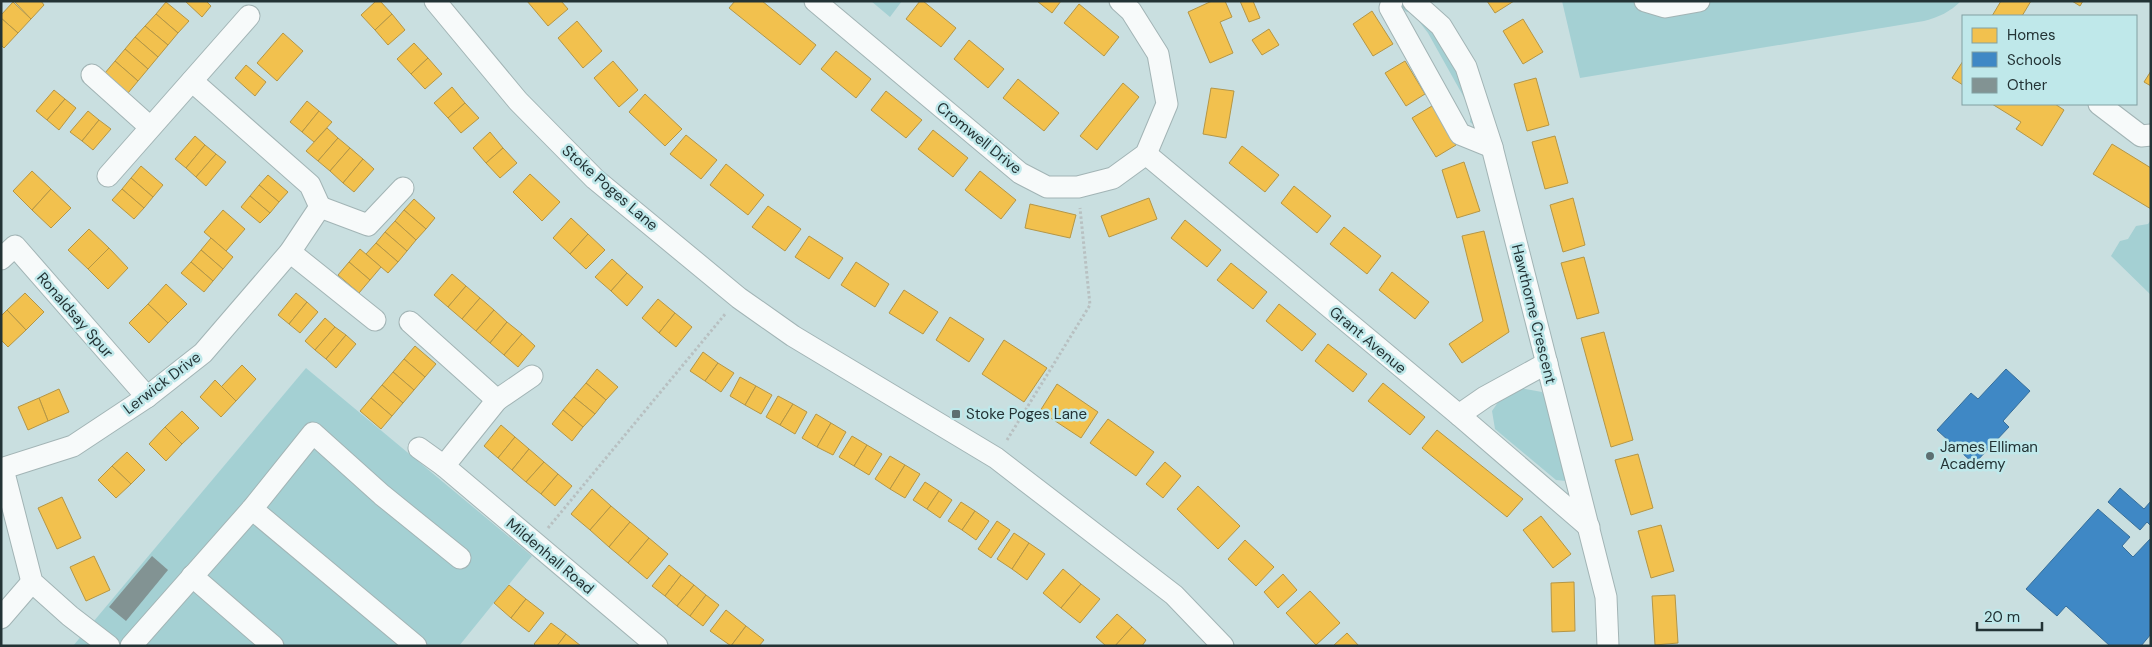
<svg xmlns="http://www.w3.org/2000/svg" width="2152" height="647" font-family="'DM Sans',sans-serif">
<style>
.green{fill:#a4d0d3}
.homes{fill:#f2c14e;stroke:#b49646}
.schools{fill:#3f88c5;stroke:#376e9a}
.building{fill:#829393}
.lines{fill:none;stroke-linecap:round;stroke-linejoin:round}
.minor-casing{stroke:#a2b4b5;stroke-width:23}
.path{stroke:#b8c0c1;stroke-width:3;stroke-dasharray:2.5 2.5;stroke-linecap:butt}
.minor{stroke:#f7fafa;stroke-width:21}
.poi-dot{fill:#5d6f71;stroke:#bfe8ea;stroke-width:2}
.labels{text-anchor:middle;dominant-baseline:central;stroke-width:5;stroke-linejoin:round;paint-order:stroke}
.street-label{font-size:15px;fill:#233335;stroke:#bfe8ea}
.poi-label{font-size:15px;fill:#233335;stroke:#bfe8ea;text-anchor:start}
</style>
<rect width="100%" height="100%" fill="#c9dfe0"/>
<g class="green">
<path d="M871,1h31l-12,16z"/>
<path d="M1401,1l10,2 23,16 19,22 27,89 -10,-8 1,-12 -43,-77 -17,-22 -4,1 -6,-4z"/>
<path d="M1562,1h399c-11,11 -22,16 -37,20l-344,57z"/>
<path d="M2151,220v75l-40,-39 9,-15 8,-2 8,-13 12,-2z"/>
<path d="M306,368l226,188 -73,90h-386z"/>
<path d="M1519,388l23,4 10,15 14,74 -10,-1 -61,-51 -3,-18 11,-16z"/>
</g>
<g class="homes">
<path d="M14,1h27l3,4 -13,14z"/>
<path d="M185,1h21l5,5 -9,11z"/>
<path d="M376,1h4l12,13 -17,16 -14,-15z"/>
<path d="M527,1h34l7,8 -20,17z"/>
<path d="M735,1h27l54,44 -16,20 -71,-57z"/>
<path d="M920,1h3l33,27 -15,19 -35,-28z"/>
<path d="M1037,1h24l-9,12z"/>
<path d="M1212,1h13l7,16 -12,5 13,31 -23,10 -22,-51z"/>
<path d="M1240,1h13l7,17 -11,4z"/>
<path d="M1487,1h27l-19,12z"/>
<path d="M2001,1h30l-9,15h-30z"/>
<path d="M2072,1h11l-3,5z"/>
<path d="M13,2l18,17 -13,14 -17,-15v-3z"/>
<path d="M166,2l23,19 -11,12 -22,-19z"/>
<path d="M1079,4l40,33 -15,19 -40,-33z"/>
<path d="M1372,11l21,33 -20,12 -20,-32z"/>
<path d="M156,14l22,19 -10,12 -23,-19z"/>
<path d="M392,14l13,16 -17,15 -13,-15z"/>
<path d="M1,18l17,15 -14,15 -3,-3z"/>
<path d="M1523,19l20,33 -20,12 -20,-33z"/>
<path d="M577,21l25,30 -19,17 -25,-30z"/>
<path d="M145,26l23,19 -10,12 -23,-20z"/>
<path d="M1269,29l10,16 -17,10 -10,-15z"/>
<path d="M283,33l20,18 -26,30 -20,-18z"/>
<path d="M135,37l23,20 -10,12 -23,-20z"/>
<path d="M969,40l35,29 -16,19 -34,-29z"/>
<path d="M414,43l14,15 -17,16 -14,-15z"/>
<path d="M125,49l23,20 -10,12 -23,-20z"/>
<path d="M836,51l35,28 -15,19 -35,-29z"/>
<path d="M428,58l14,16 -17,15 -14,-15z"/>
<path d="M115,61l23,20 -10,12 -23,-20z"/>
<path d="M613,61l25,29 -19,17 -25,-29z"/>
<path d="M1405,61l20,33 -19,12 -21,-33z"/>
<path d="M1963,61v24l-11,-7z"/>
<path d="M246,65l20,17 -11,14 -20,-18z"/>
<path d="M2151,71v15l-7,-4z"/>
<path d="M1536,78l13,47 -22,6 -13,-47z"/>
<path d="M1018,79l41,34 -15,18 -41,-33z"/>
<path d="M1123,83l16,14 -42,53 -17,-14z"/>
<path d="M452,87l13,16 -17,15 -14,-15z"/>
<path d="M1211,88l23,3 -8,47 -23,-4z"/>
<path d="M54,90l11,9 -18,21 -11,-9z"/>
<path d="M886,91l36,29 -16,18 -35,-28z"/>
<path d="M645,94l37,35 -17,17 -36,-34z"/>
<path d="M65,99l11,9 -17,22 -12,-10z"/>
<path d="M307,101l12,10 -17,21 -12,-10z"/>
<path d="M465,103l14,15 -18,15 -13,-15z"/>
<path d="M1992,104h63l9,6 -22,36 -26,-17 5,-7z"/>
<path d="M1432,106l24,39 -20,12 -24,-39z"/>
<path d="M88,111l11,9 -17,21 -12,-9z"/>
<path d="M319,111l13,11 -18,20 -12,-10z"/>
<path d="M99,120l12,9 -18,21 -11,-9z"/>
<path d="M327,128l11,10 -20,23 -12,-10z"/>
<path d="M933,130l35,28 -15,19 -35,-28z"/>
<path d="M490,132l13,16 -17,15 -13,-15z"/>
<path d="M686,135l31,25 -16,19 -31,-25z"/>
<path d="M195,136l10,9 -19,23 -11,-9z"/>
<path d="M1555,136l13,47 -23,6 -13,-47z"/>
<path d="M338,138l12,10 -20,23 -12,-10z"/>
<path d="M2112,144l39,24v41l-58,-35z"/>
<path d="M205,145l11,9 -20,23 -10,-9z"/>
<path d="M1242,146l37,29 -14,17 -36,-29z"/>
<path d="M350,148l13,11 -20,24 -13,-12z"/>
<path d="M503,148l14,15 -17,15 -14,-15z"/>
<path d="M216,154l10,8 -20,24 -10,-9z"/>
<path d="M363,159l11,10 -20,23 -11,-9z"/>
<path d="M1464,162l16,49 -23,7 -15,-48z"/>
<path d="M726,164l38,31 -16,20 -38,-30z"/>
<path d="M141,166l22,19 -10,12 -22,-19z"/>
<path d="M32,171l19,18 -19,21 -19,-19z"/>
<path d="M980,171l36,29 -15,19 -36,-29z"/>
<path d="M530,174l30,28 -18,19 -29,-29z"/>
<path d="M268,175l20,17 -9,10 -20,-17z"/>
<path d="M131,178l22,19 -9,11 -22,-19z"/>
<path d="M259,185l20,17 -9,11 -20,-17z"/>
<path d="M1294,186l37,30 -14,17 -36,-30z"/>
<path d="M51,189l20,19 -20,20 -19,-18z"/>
<path d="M122,189l22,19 -10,11 -22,-19z"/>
<path d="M250,196l20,17 -10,10 -19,-16z"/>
<path d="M1149,198l8,21 -48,18 -8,-21z"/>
<path d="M1573,198l12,47 -22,7 -13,-47z"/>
<path d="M414,199l21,19 -9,11 -22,-19z"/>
<path d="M1030,204l46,11 -6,23 -45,-10z"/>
<path d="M768,206l33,23 -16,22 -33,-24z"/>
<path d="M223,210l22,19 -19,22 -22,-19z"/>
<path d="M404,210l22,19 -10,11 -21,-19z"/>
<path d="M571,218l17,16 -18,20 -17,-16z"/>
<path d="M1185,220l36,30 -14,17 -36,-29z"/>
<path d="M395,221l21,19 -9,11 -22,-19z"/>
<path d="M1344,227l37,29 -14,18 -37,-30z"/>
<path d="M89,229l20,19 -21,21 -20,-19z"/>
<path d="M1484,231l25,101 -47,31 -13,-19 34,-23 -21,-85z"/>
<path d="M385,232l22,19 -9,11 -22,-19z"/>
<path d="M588,234l17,16 -19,19 -16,-15z"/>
<path d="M809,236l34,22 -14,21 -34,-22z"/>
<path d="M211,238l22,19 -10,12 -22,-19z"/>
<path d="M376,243l22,19 -10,11 -22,-19z"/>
<path d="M109,248l19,20 -20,21 -20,-20z"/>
<path d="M360,249l21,18 -11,13 -21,-18z"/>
<path d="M201,250l22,19 -10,12 -22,-19z"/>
<path d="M1584,257l15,56 -22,6 -16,-56z"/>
<path d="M612,259l15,14 -16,18 -16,-14z"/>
<path d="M191,262l22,19 -9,11 -23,-19z"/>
<path d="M349,262l21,18 -11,13 -21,-18z"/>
<path d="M856,262l33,22 -14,23 -34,-22z"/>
<path d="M1231,263l36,29 -14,17 -36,-29z"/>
<path d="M1392,272l37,30 -14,17 -36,-29z"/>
<path d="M627,273l16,14 -16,19 -16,-15z"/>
<path d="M452,274l14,12 -18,21 -14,-12z"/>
<path d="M166,284l21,20 -19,19 -20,-19z"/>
<path d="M466,286l14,12 -18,21 -14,-12z"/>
<path d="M904,290l34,22 -15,22 -34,-21z"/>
<path d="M25,293l19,19 -18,18 -19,-20z"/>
<path d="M296,293l11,9 -18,22 -11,-9z"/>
<path d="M480,298l14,12 -18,21 -14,-12z"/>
<path d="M658,299l17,14 -16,20 -17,-15z"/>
<path d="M307,302l11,10 -18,21 -11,-9z"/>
<path d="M148,304l20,19 -19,20 -20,-20z"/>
<path d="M1279,304l37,30 -14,17 -36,-30z"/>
<path d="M7,310l19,20 -18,17 -7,-7v-24z"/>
<path d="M494,310l13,12 -17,21 -14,-12z"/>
<path d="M675,313l17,14 -16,20 -17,-14z"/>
<path d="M950,317l34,22 -15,23 -33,-22z"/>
<path d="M325,318l10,9 -20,23 -10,-9z"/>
<path d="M507,322l15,12 -18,21 -14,-12z"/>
<path d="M335,327l11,8 -20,24 -11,-9z"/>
<path d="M1604,332l29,108 -22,7 -30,-109z"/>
<path d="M522,334l13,12 -17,21 -14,-12z"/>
<path d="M346,335l10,9 -20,24 -10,-9z"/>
<path d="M1004,340l43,28 -23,34 -42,-28z"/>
<path d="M1328,344l39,30 -14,18 -38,-31z"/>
<path d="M415,346l21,18 -11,13 -21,-18z"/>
<path d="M703,352l15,11 -13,18 -15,-10z"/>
<path d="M404,359l21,18 -11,13 -21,-18z"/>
<path d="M718,363l16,10 -13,19 -16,-11z"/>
<path d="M242,365l14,14 -20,22 -15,-14z"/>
<path d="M597,369l21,18 -12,13 -20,-17z"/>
<path d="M393,372l21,18 -11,13 -21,-18z"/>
<path d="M740,377l16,9 -11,19 -15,-9z"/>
<path d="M215,380l21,21 -15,16 -21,-20z"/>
<path d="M586,383l20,17 -11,14 -21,-17z"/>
<path d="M1383,383l42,34 -15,18 -42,-34z"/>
<path d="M1057,384l41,28 -17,26 -41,-27z"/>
<path d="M382,385l21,18 -11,13 -21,-18z"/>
<path d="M756,386l16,9 -11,19 -16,-9z"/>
<path d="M59,389l10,23 -21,9 -9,-23z"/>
<path d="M778,396l15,8 -13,21 -14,-8z"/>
<path d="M574,397l21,17 -12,13 -20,-17z"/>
<path d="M39,398l9,23 -20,9 -10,-23z"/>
<path d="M371,398l21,18 -11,13 -21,-18z"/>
<path d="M793,404l14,8 -12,22 -15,-9z"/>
<path d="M563,410l20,17 -11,14 -20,-17z"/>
<path d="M182,411l17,17 -17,16 -17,-17z"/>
<path d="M816,414l15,9 -14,24 -15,-9z"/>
<path d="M1108,419l46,33 -18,24 -46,-33z"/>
<path d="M831,423l15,9 -13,23 -16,-8z"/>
<path d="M501,425l14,12 -17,21 -14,-12z"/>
<path d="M165,427l17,17 -16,17 -17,-17z"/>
<path d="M1437,430l86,69 -16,18 -85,-69z"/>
<path d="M852,436l15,9 -13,21 -15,-9z"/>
<path d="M515,437l14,12 -17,21 -14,-12z"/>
<path d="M867,445l15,9 -13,21 -15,-9z"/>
<path d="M529,449l15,13 -18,20 -14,-12z"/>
<path d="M127,452l18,18 -14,14 -19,-18z"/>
<path d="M1638,454l15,54 -22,7 -16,-55z"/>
<path d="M890,456l15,9 -15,24 -15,-10z"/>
<path d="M544,462l14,12 -17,20 -15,-12z"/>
<path d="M1165,462l16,14 -18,22 -17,-14z"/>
<path d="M905,465l15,9 -15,24 -15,-9z"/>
<path d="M112,466l19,18 -15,14 -18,-18z"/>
<path d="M558,474l14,12 -17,20 -14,-12z"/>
<path d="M925,482l14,9 -12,18 -14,-9z"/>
<path d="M1198,486l42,40 -22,23 -41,-40z"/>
<path d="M592,489l19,17 -21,24 -19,-16z"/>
<path d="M939,491l13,9 -12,18 -13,-9z"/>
<path d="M62,497l19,41 -24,11 -19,-41z"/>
<path d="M961,502l14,9 -13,19 -14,-9z"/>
<path d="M611,506l19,16 -21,25 -19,-17z"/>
<path d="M975,511l14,10 -13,19 -14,-10z"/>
<path d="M1541,516l30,38 -18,14 -30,-38z"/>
<path d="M997,521l13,9 -19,28 -13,-9z"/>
<path d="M630,522l19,16 -21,25 -19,-16z"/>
<path d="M1661,525l13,46 -23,7 -13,-47z"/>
<path d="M1014,533l15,10 -17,26 -15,-10z"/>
<path d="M649,538l19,16 -21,25 -19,-16z"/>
<path d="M1245,540l29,27 -18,19 -28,-27z"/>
<path d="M1029,543l16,11 -18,26 -15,-11z"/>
<path d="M94,556l16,34 -24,11 -16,-34z"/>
<path d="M669,565l12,10 -16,21 -13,-10z"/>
<path d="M1063,569l18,15 -20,24 -18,-15z"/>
<path d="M1283,574l14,16 -19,18 -14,-16z"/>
<path d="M681,575l13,10 -17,21 -12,-10z"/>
<path d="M1574,582l1,49 -23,1 -1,-49z"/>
<path d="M1081,584l19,15 -20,24 -19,-15z"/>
<path d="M509,585l17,14 -15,19 -17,-15z"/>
<path d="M694,585l12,10 -16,21 -13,-10z"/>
<path d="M1310,591l30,32 -24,22 -30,-32z"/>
<path d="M706,595l13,10 -16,21 -13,-10z"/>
<path d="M1675,595l3,48 -23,2 -3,-49z"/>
<path d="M526,599l18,14 -15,19 -18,-14z"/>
<path d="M726,610l20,16 -15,20 -21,-15z"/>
<path d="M1117,614l15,13 -17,19h-9l-10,-9z"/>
<path d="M551,623l15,11 -9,12h-21l-2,-2z"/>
<path d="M746,626l18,14 -5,6h-28z"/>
<path d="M1132,627l14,13 -4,6h-27z"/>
<path d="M1347,633l12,13h-26z"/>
<path d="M566,634l15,12h-24z"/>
</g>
<g class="schools">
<path d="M2006,369l24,22 -27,30 6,6 -35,37 -37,-34 34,-37 7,6z"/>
<path d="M2120,488l24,21 7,-8v25l-4,-4 -7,8 -32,-28z"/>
<path d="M2098,509l32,28 -8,9 11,11 18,-19v96l-10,12h-31l-44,-40 -9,10 -31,-27z"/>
</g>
<path class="building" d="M152,556l16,14 -42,51 -17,-14z"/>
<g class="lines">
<defs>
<g id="minor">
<path d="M435,1l83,100 77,78 144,119 54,38 203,122 178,137 49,51"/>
<path d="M815,1l205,172 27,14h31l35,-9 33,-24 21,-50 -9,-50 -27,-43 -11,-10"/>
<path d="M1392,1l-2,7 70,126 32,13"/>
<path d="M1413,1l28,25 25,41 26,80 114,450 2,49"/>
<path d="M1645,1l20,6 34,-6"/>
<path d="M92,75l58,52"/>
<path d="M2099,104l42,32 10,-1"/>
<path d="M1146,154l313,261 130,112"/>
<path d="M108,176l141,-160"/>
<path d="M320,207l48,18 35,-37"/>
<path d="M290,252l85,68"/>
<path d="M1,259l14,-13 132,151"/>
<path d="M410,322l87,78 35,-24"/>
<path d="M1459,415l26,-18 62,-34"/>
<path d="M419,448l25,18 213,180"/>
<path d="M444,466l53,-66"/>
<path d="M1,469l72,-23 74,-49 56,-44 87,-101 30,-45 -10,-22 -118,-104"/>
<path d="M3,469l29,113 38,34 39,30"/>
<path d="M252,509l164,137"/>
<path d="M192,576l81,70"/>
<path d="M1,618l31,-36"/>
<path d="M131,646l121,-137 61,-76 69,62 78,63"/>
</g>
</defs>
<use href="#minor" class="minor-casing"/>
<g class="path">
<path d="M1007,440l83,-135 -10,-97"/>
<path d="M548,528l178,-215"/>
</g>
<use href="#minor" class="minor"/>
</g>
<g class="poi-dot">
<rect x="951" y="409" width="10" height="10" rx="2.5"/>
<circle cx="1930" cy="456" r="5"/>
</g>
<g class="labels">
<g class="street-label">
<text transform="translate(979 138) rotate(39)">Cromwell Drive</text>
<text transform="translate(610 188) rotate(41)">Stoke Poges Lane</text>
<text transform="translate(1534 314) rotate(76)">Hawthorne Crescent</text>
<text transform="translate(75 315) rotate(49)">Ronaldsay Spur</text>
<text transform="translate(1368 340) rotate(40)">Grant Avenue</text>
<text transform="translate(162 383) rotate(-37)">Lerwick Drive</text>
<text transform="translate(550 556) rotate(40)">Mildenhall Road</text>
</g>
<g class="poi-label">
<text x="966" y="414">Stoke Poges Lane</text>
<text x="1940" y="447">James Elliman<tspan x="1940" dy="17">Academy</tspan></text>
</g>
</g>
<rect width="2152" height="647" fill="none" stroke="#233335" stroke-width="5"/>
<rect x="1962" y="15" width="175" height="90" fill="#bfe8ea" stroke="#81a0a2"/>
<rect x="1972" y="28" width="25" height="15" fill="#f2c14e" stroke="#81a0a2"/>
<text x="2007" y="40" font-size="15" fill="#233335">Homes</text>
<rect x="1972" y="52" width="25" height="15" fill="#3f88c5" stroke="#81a0a2"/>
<text x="2007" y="65" font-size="15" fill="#233335">Schools</text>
<rect x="1972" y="78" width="25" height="15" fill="#829393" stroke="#81a0a2"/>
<text x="2007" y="90" font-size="15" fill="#233335">Other</text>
<path d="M1977 622v8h65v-8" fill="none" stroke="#233335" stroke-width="2.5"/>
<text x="1984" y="622" font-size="15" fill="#233335" stroke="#bfe8ea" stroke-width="4" paint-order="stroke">20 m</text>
</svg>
